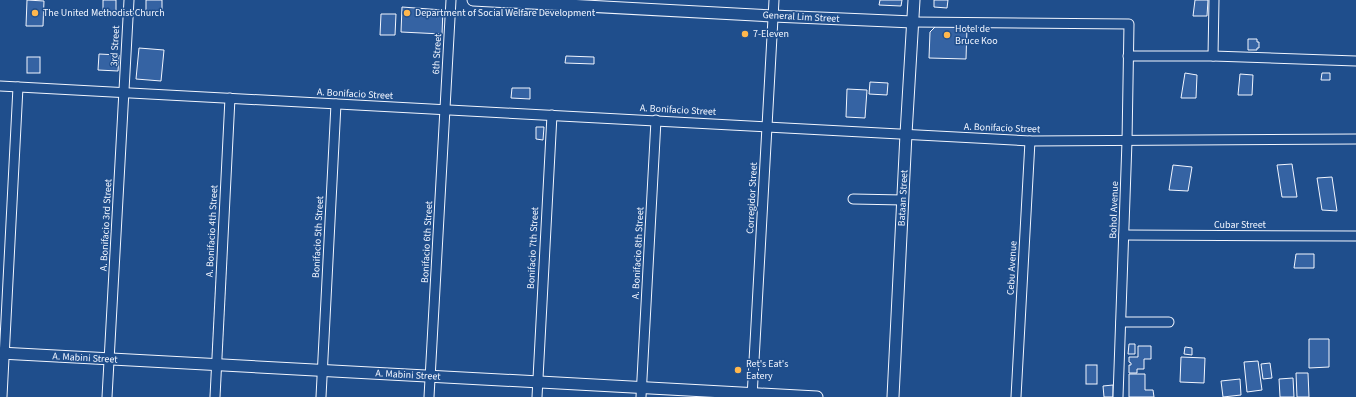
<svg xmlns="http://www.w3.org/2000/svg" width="1356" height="397" font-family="'Source Sans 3',sans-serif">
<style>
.building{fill:#3563a3;stroke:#f2f6ff}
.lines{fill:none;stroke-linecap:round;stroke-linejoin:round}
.minor-casing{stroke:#f2f6ff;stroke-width:11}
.tertiary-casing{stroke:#f2f6ff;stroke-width:13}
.minor{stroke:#1f4e8c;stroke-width:9}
.tertiary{stroke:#1f4e8c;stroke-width:11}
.poi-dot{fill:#ffb74d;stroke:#1f4e8c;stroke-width:1.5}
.labels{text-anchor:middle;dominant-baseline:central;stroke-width:3;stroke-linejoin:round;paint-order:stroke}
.poi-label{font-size:10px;fill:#f2f6ff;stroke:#1f4e8c;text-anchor:start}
.street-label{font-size:10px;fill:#f2f6ff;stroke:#1f4e8c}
</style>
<rect width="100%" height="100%" fill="#1f4e8c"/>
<g class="building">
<path d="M27,0l17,1 -1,25h-17z"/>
<rect x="103" y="0" width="13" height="14"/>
<rect x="146" y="0" width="16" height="11"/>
<path d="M880,0h22l-1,6 -22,-1z"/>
<path d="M934,0h14l-1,8 -13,-1z"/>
<path d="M1195,0h13l-1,16h-14z"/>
<path d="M402,7l41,3 -1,24 -41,-2z"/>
<path d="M381,14h15l-1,21h-15z"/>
<path d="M936,26l31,1 -1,32 -37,-1 1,-26z"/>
<path d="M1248,39h9v3h2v6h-2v2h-9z"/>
<path d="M139,48l25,2 -3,31 -25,-2z"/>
<path d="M99,54l20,1 -1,16 -20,-1z"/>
<path d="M566,56l28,1v7l-29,-1z"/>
<rect x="27" y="57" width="13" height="16"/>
<path d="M1185,73l12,2 -1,23h-15z"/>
<path d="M1322,73h8v7h-9z"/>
<path d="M1240,74l13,1 -1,20h-14z"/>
<path d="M870,82l18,1 -1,12 -18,-1z"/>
<path d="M512,88h18v11l-19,-1z"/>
<path d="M847,89l20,1 -2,28 -19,-1z"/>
<path d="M536,127h8l-1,13 -7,-1z"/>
<path d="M1292,164l5,33h-15l-5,-32z"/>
<path d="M1173,165l19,2 -4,24 -19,-1z"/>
<path d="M1332,177l5,34 -15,-1 -5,-32z"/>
<path d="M1296,254h18v14h-20z"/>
<path d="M1309,339h20v28l-20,1z"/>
<path d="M1129,344h6v10h-7z"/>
<path d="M1138,346h13v13h-7v10h-7v4h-8v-8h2v-2l-2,-1v-5h9z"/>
<path d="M1185,347l7,1v7l-8,-1z"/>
<path d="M1181,357l24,1 -1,25 -24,-1z"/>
<path d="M1258,361l4,29 -15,2 -3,-30z"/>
<path d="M1270,363l2,15 -9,1 -2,-15z"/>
<rect x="1086" y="365" width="11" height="19"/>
<path d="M1296,373h12l1,24h-12z"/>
<path d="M1129,374h16v16h8l1,7h-25z"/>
<path d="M1293,378l1,19h-14l-1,-18z"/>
<path d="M1240,379l1,16 -18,2 -2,-16z"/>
<path d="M1113,385v12h-9l-1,-11z"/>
</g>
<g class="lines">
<defs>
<g id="minor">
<path d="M913,22l216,2 -2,117 -9,256"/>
<path d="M1128,56h85l143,5"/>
<path d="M1213,56l1,-56"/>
<path d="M0,86l1030,55 326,-2"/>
<path d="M853,199l50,1"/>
<path d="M1124,235l232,1"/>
<path d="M1121,322h48"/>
<path d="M2,397l16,-310"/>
<path d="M107,397l22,-397"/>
<path d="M215,397l15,-299"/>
<path d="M321,397l15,-293"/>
<path d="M429,397l22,-397"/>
<path d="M537,397l15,-282"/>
<path d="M641,397l15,-277"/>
<path d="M752,397l22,-397"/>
<path d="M1016,397l14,-256"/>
</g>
<g id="tertiary">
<path d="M473,0l300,16 140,6"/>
<path d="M0,353l817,44"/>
<path d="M893,397l13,-263 8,-134"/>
</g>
</defs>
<use href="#minor" class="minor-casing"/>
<use href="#tertiary" class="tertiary-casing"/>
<use href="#minor" class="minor"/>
<use href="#tertiary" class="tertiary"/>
</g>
<g class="poi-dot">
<circle cx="35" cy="13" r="4"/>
<circle cx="407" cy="13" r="4"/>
<circle cx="745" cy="34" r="4"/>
<circle cx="947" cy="35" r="4"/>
<circle cx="738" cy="370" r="4"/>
</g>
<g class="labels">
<g class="poi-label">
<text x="43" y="13">The United Methodist Church</text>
<text x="415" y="13">Department of Social Welfare Development</text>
<text x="955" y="29">Hotel de<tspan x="955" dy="12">Bruce Koo</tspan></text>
<text x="753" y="34">7-Eleven</text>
<text x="746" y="364">Ret's Eat's<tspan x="746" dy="12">Eatery</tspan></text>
</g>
<g class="street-label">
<text transform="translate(801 17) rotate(3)">General Lim Street</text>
<text transform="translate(115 46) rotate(-87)">3rd Street</text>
<text transform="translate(437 54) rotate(-87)">6th Street</text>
<text transform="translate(355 94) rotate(3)">A. Bonifacio Street</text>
<text transform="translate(678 110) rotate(3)">A. Bonifacio Street</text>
<text transform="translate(1002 128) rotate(2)">A. Bonifacio Street</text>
<text transform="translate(752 198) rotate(-87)">Corregidor Street</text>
<text transform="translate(903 198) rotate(-87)">Bataan Street</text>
<text transform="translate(1114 210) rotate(-88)">Bohol Avenue</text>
<text transform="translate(106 225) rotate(-87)">A. Bonifacio 3rd Street</text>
<text x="1240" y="225">Cubar Street</text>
<text transform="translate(212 231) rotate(-87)">A. Bonifacio 4th Street</text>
<text transform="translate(318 237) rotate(-87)">Bonifacio 5th Street</text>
<text transform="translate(427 242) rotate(-87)">Bonifacio 6th Street</text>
<text transform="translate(533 248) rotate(-87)">Bonifacio 7th Street</text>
<text transform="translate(638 253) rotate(-87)">A. Bonifacio 8th Street</text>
<text transform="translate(1012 268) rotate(-87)">Cebu Avenue</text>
<text transform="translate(85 358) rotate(3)">A. Mabini Street</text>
<text transform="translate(408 375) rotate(3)">A. Mabini Street</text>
</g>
</g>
</svg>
